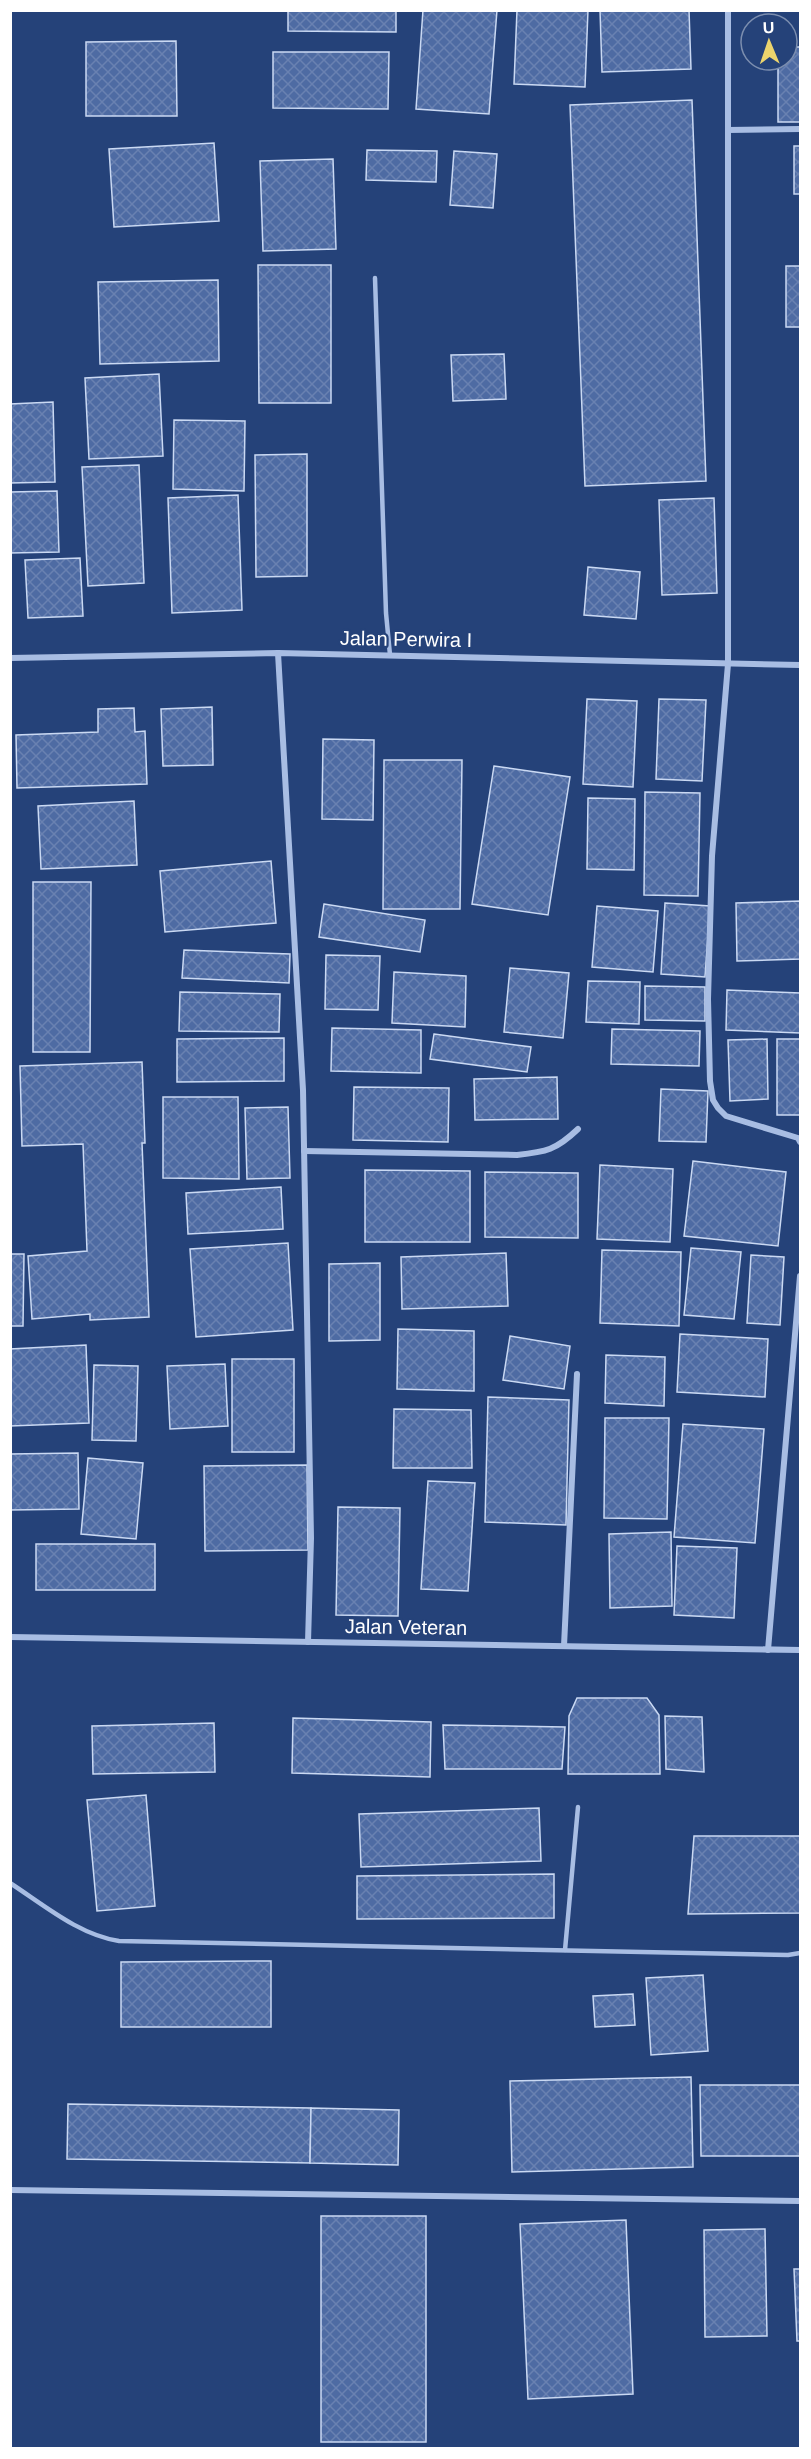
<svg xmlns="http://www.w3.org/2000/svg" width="811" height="2459" font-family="Arial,sans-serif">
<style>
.building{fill:url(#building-cross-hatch);stroke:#cad9f3;stroke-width:1.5}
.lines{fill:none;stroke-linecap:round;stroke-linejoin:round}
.service{stroke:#a8bde3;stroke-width:4.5}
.minor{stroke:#a8bde3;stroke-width:6}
.labels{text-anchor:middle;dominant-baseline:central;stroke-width:4.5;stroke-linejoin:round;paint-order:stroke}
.street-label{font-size:20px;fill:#fff;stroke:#254279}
</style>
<defs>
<pattern id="building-cross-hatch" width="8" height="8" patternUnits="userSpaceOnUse" patternTransform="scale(1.5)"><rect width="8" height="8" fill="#4e6ba3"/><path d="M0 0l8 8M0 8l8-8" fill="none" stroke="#6981b1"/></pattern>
</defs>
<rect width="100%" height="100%" fill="#254279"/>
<g class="building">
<path d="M288,10h108v22l-108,-1z"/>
<path d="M423,10h74l-8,104 -73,-5z"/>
<path d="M517,10h71l-3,77 -71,-3z"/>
<path d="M600,10h89l2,59 -89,3z"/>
<path d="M176,41l1,75h-91v-74z"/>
<path d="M787,47h13v75h-22v-62h9z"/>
<path d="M273,52h116l-1,57 -115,-1z"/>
<path d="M692,100l14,381 -121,5 -15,-381z"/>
<path d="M214,143l5,78 -105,6 -5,-78z"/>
<rect x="794" y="146" width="6" height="48"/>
<path d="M367,150l70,1 -1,31 -70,-2z"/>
<path d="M454,151l43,3 -4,54 -43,-3z"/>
<path d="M333,159l3,90 -73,2 -3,-90z"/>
<path d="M258,265h73v138h-72z"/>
<rect x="786" y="266" width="14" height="61"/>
<path d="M218,280l1,81 -119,3 -2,-82z"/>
<path d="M504,354l2,45 -53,2 -2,-46z"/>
<path d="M159,374l4,82 -74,3 -4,-81z"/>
<path d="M53,402l2,80 -45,1v-79z"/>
<path d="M174,420l71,1 -1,70 -71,-2z"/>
<path d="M307,454v122l-51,1 -1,-122z"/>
<path d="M139,465l5,118 -56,3 -6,-119z"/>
<path d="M57,491l2,61 -49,1v-61z"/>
<path d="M238,495l4,115 -70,3 -4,-115z"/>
<path d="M714,498l3,95 -55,2 -3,-95z"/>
<path d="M80,558l3,58 -55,2 -3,-58z"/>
<path d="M588,567l52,5 -4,47 -52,-4z"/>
<path d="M587,699l50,2 -4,86 -50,-3z"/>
<path d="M659,699l47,1 -4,81 -46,-2z"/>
<path d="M212,707l1,58 -50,1 -2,-57z"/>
<path d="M134,708l1,24 10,-1 2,53 -130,4 -1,-53 82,-3v-23z"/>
<path d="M323,739l51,1 -1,80 -51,-1z"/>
<path d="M384,760h78l-2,149h-77z"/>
<path d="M494,766l76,11 -22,138 -76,-11z"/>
<path d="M645,792l55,1 -2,103 -54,-1z"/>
<path d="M588,798l47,1 -1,71 -47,-1z"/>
<path d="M134,801l3,64 -96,4 -3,-63z"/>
<path d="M271,861l5,62 -111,9 -5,-61z"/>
<path d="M33,882h58l-1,170h-57z"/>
<path d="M800,901v58l-63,2 -1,-58z"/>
<path d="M665,903l45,3 -5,71 -44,-3z"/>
<path d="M324,904l101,16 -5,32 -101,-15z"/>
<path d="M597,906l61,5 -5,61 -61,-5z"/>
<path d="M184,950l106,4 -1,29 -107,-5z"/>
<path d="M326,955l54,1 -2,54 -53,-1z"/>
<path d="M510,968l59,5 -6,65 -59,-6z"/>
<path d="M394,972l72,4 -1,51 -73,-4z"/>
<path d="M588,981l52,1 -1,42 -53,-2z"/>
<path d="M645,986l60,1v34l-60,-1z"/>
<path d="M727,990l73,3v40l-74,-3z"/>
<path d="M180,992l100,2 -1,38 -100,-1z"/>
<path d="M332,1028l89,2v43l-90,-2z"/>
<path d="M612,1029l88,2 -1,35 -88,-2z"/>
<path d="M434,1034l97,13 -4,25 -97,-13z"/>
<path d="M284,1038v43l-107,1v-43z"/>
<path d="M767,1039l1,60 -38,2 -2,-61z"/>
<rect x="777" y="1039" width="23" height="76"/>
<path d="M142,1062l3,81h-3l7,174 -59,3v-6l-58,5 -4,-63 59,-5 -4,-107 -61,2 -2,-80z"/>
<path d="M557,1077l1,42 -83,1 -1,-41z"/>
<path d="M354,1087l95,1 -1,54 -95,-2z"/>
<path d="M661,1089l47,2 -2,51 -47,-1z"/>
<path d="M163,1097h75l1,82 -76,-1z"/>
<path d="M288,1107l2,71 -43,1 -2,-71z"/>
<path d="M693,1161l93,11 -8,74 -94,-10z"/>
<path d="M600,1165l73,4 -3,73 -73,-3z"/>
<path d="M365,1170l105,1v71h-105z"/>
<path d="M485,1172l93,1v65l-93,-1z"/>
<path d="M281,1187l2,42 -95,5 -2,-41z"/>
<path d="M288,1243l5,87 -97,7 -6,-88z"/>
<path d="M691,1248l50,4 -7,67 -50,-4z"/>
<path d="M602,1250l79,2 -2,74 -79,-3z"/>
<path d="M506,1253l2,53 -106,3 -1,-52z"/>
<path d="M10,1254h14l-1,72h-13z"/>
<path d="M751,1255l33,2 -4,68 -33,-2z"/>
<path d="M380,1263v77l-51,1v-77z"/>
<path d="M398,1329l76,2v60l-77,-2z"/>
<path d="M680,1334l88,5 -3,58 -88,-5z"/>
<path d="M510,1336l60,10 -6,43 -61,-9z"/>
<path d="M86,1345l3,78 -79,3v-77z"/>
<path d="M606,1355l59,2 -1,49 -59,-3z"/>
<rect x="232" y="1359" width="62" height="93"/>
<path d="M225,1364l3,62 -58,3 -3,-63z"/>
<path d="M94,1365l44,1 -2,75 -44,-1z"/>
<path d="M488,1397l81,3 -3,125 -81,-3z"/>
<path d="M394,1409l77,1 1,58h-79z"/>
<path d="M605,1418h64l-2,101 -63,-1z"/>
<path d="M683,1424l81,5 -9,114 -81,-6z"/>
<path d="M78,1453l1,56 -69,1v-56z"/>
<path d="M88,1458l55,5 -7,76 -55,-5z"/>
<path d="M307,1465l1,85 -103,1 -1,-85z"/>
<path d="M428,1481l47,2 -7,108 -47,-2z"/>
<path d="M338,1507l62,1 -2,108 -62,-1z"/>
<path d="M671,1532l1,74 -62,2 -1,-74z"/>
<rect x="36" y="1544" width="119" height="46"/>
<path d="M677,1546l60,2 -3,70 -60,-3z"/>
<path d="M577,1698h70l12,17 1,59h-92l1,-58z"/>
<path d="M665,1716l37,1 2,55 -38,-3z"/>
<path d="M293,1718l138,4 -1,55 -138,-4z"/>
<path d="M214,1723l1,49 -122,2 -1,-48z"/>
<path d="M443,1725l122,2 -3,42h-117z"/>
<path d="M146,1795l9,111 -58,5 -10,-111z"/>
<path d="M539,1808l2,53 -180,6 -2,-53z"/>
<path d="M694,1836h106v77l-112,1z"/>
<path d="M554,1874v44l-197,1v-43z"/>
<path d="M271,1961v66h-150v-65z"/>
<path d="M703,1975l5,76 -57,4 -5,-77z"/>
<path d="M633,1994l2,31 -40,2 -2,-31z"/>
<path d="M691,2077l2,90 -181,5 -2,-91z"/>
<path d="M700,2085h100v71h-99z"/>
<path d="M68,2104l243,4 -1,55 -243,-4z"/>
<path d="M311,2108l88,2 -1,55 -88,-2z"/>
<rect x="321" y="2216" width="105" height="226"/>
<path d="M626,2220l7,174 -105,5 -8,-175z"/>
<path d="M765,2229l2,107 -62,1 -1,-107z"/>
<path d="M794,2269h6v72h-3z"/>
</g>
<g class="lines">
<g class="service">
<path d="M375,278l11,335 4,42"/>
<path d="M10,1883c34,22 69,52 109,58l669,14 12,-2"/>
<path d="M565,1950l13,-143"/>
</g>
<g class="minor">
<path d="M728,10v654l-16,192 -4,143 2,82 3,19 5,8 8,8 72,22 2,4"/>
<path d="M728,130l72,-1"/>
<path d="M278,653l25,437 8,448 -3,104"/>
<path d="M10,658l268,-5 522,12"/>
<path d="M304,1151l213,4c29,-3 39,-5 61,-26"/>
<path d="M10,1637l790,13"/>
<path d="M564,1646l13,-272"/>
<path d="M768,1650l32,-374"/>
<path d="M10,2190l790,11"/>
</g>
</g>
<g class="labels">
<g class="street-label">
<text transform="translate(406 639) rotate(1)">Jalan Perwira I</text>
<text transform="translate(406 1627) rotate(1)">Jalan Veteran</text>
</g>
</g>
<rect width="811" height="2459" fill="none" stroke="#ffffff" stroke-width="24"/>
<g transform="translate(769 42) rotate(358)"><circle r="28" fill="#254279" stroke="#7c8eaf" stroke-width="1.5"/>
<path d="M0-4.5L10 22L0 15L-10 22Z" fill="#ecd46d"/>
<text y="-9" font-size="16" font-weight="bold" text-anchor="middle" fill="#ffffff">U</text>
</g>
</svg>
